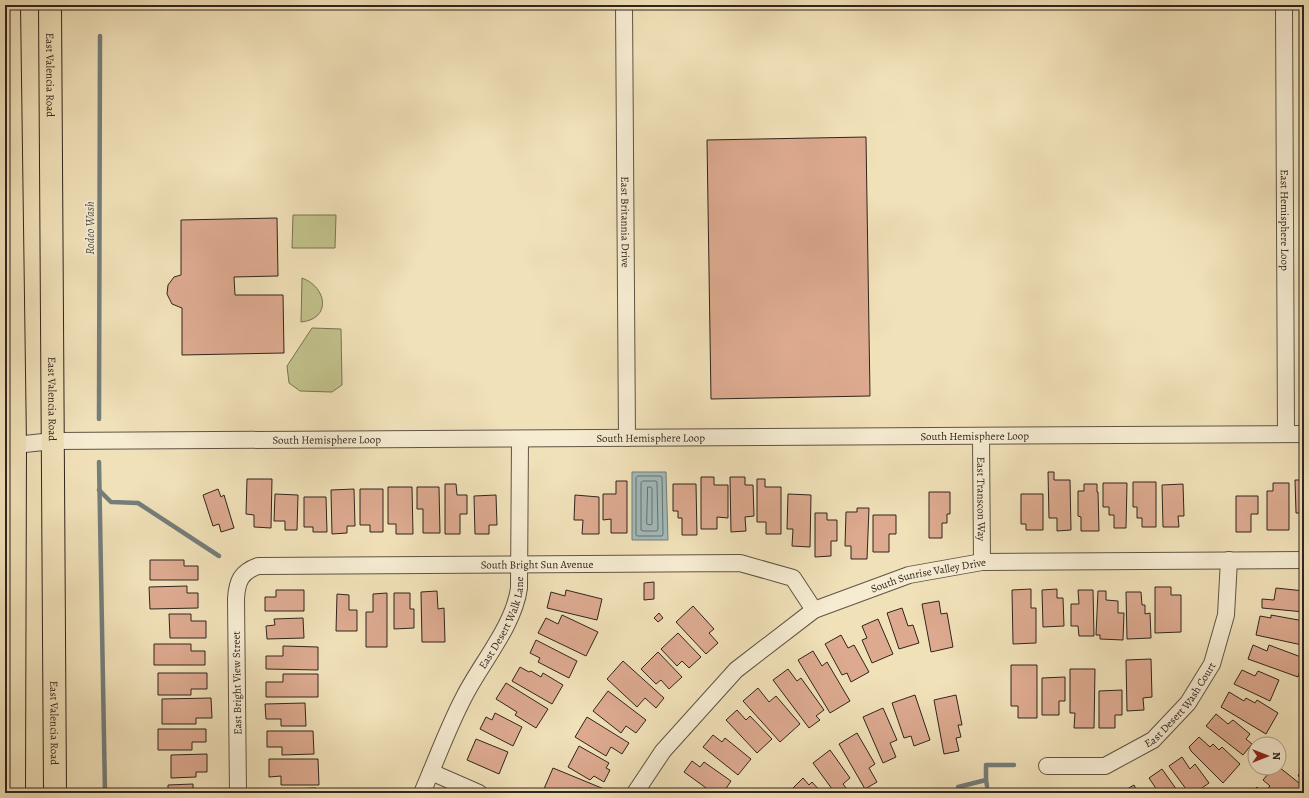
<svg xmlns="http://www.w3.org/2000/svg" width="1309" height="798" font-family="Alegreya,serif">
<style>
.green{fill:#c1c18b;stroke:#787354}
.water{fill:#a1babb;stroke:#747e7b}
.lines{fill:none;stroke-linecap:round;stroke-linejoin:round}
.shore{stroke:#68706c;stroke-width:1}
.stream{stroke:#747e7b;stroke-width:4.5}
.building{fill:#ddaa90;stroke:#30251c}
.street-casing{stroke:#605443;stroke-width:18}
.primary-casing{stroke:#30251c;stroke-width:24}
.street{stroke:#f6ecd2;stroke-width:16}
.primary{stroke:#f1e1b9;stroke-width:22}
.labels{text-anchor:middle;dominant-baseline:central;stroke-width:3.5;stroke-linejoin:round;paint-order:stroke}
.street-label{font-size:11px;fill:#30251c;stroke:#f6ecd2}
.water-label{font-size:12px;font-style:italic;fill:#52524c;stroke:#f6ecd2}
</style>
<rect width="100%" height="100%" fill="#f1e1b9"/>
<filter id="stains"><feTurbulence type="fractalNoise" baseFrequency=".005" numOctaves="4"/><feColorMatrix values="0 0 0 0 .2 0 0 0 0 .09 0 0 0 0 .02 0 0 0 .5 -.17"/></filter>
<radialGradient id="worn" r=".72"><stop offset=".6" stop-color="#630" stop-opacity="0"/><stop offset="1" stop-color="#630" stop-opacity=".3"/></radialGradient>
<g class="green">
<path d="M293,215h43l-1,33h-43z"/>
<path d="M302,278c25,9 30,41 -1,44z"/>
<path d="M312,328l29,1 1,56 -10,7 -32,-1 -11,-8 -2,-17z"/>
</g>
<path class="water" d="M632,472h34l2,68h-36z"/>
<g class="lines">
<g class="shore">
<path d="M638,476h22l2,1 1,57 -1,2h-24l-2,-1v-57z"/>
<path d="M643,481h13l1,1 1,47 -1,2h-14l-2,-1v-47z"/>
<path d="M648,487h3l1,2v35l-2,1 -3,-1z"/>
</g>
<g class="stream">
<path d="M99,419l1,-383"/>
<path d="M99,462l6,331"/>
<path d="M99,490l12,12 27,1 81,53"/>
<path d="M986,780v-15h28"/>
<path d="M958,787l28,-7 1,6"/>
</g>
</g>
<g class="building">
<path d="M866,137l4,259 -159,3 -4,-259z"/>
<path d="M277,218l1,58 -44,1 1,18h48l1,58 -102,2v-47l-10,-4 -5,-10 1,-9 6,-8 7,-2v-55z"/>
<path d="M1048,472h6v8h16l1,50 -14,1v-13h-8z"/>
<path d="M701,477h13v8h14v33l-11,-1v12h-16z"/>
<path d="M730,477h15v8h8l1,31 -9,1 1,14 -15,1z"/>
<path d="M247,479h25l-1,49 -17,-1v-12l-8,-1z"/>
<path d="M757,479h8v8h16v47h-15v-12h-9z"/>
<path d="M1295,480h9v50l-1,-17h-7z"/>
<path d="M616,481h11v52h-16v-14l-8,1v-26h13z"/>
<path d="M1133,482h23v45h-14v-9h-5v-11h-4z"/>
<path d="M1103,483h24l-1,45h-12v-13h-5v-8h-6z"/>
<path d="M1273,483h16v47h-22v-39h6z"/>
<path d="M445,484h11l1,11h10v19h-7v20h-15z"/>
<path d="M673,484h23l1,51h-15v-17h-4v-7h-5z"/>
<path d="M1084,484h13v8h1l1,39h-18v-14l-3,-1v-25h6z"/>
<path d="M1183,484l1,32h-6l1,11h-16l-1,-42z"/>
<path d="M388,487h24l1,47h-17v-10h-8z"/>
<path d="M417,487h22l1,46h-17v-24h-6z"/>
<path d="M218,489l3,8 3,-2 10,33 -13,4 -2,-8 -6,2 -10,-31z"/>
<path d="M354,489l1,37h-8v7l-15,1 -1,-44z"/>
<path d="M360,489h23v43h-13v-7h-10z"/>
<path d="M929,492h21v22h-3v9h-5v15h-13z"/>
<path d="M275,494l23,1 -1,35h-12v-9h-11z"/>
<path d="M788,494l23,1 -1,52 -18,-1 1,-17h-6z"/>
<path d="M1021,494h22v36h-17v-6h-5z"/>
<path d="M496,495l1,30h-8v9h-14l-1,-38z"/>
<path d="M575,495l24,2v37h-17l1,-14h-9z"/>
<path d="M1236,496h22v18h-7v18h-15z"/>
<path d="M304,497h22l1,35h-14v-5h-9z"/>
<path d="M857,508h12l-2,51h-16v-13h-6l1,-34h11z"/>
<path d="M815,513h12v7h10v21h-6v15l-16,1z"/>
<path d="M873,515h23v19h-7v18h-16z"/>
<path d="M150,560h34v6h14v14h-48z"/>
<path d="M654,582v17l-10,1v-17z"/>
<path d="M187,586v7h11v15l-48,1 -1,-22z"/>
<path d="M1155,587h16v8h10v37l-26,1z"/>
<path d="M1276,588l28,3v21l-42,-4v-9l12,1z"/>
<path d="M1031,589v19h5v35l-23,1 -1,-54z"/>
<path d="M1057,589v9h6l1,28 -21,1 -1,-37z"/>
<path d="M276,590h28v21h-39v-14h11z"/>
<path d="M566,590l36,9 -5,21 -50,-12 4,-16 14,4z"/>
<path d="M1078,590h15l1,46h-15l-1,-10h-7v-22h8z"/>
<path d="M437,591l1,18 6,-1 1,34h-23l-1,-50z"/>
<path d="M1098,591h8v9l12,1v12h6l-1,27 -23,-1v-4h-4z"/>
<path d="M1126,592h15l1,13h3v9l5,-1 1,25 -24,1z"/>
<path d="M387,593v54h-21v-35h7v-18z"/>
<path d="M394,593h16v16h4v19l-20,1z"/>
<path d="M337,594l12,1v15h8v21h-21z"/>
<path d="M939,601l2,13 6,-1 6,34 -22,5 -9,-48z"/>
<path d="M693,606l21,23 -5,4 9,10 -12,11 -30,-32z"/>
<path d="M902,608l6,18 5,-1 6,18 -20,6 -12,-36z"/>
<path d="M659,613l4,5 -5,4 -4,-4z"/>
<path d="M169,614h22v7h15v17h-36z"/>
<path d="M562,615l36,17 -12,24 -48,-23 8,-15 12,6z"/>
<path d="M1271,615l33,6v13l-2,11 -46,-10 4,-19 11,2z"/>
<path d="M303,618l1,20 -37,1 -1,-13 9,-1 -1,-6z"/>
<path d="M878,619l15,35 -21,9 -10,-23 5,-2 -5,-12z"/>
<path d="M678,633l23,24 -12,11 -7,-7 -5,5 -16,-17z"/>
<path d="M841,635l7,13 6,-3 15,27 -18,10 -4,-9 -5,2 -17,-31z"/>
<path d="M536,640l41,21 -8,17 -31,-16 2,-4 -10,-5z"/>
<path d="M154,644h37v7h14v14h-51z"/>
<path d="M1253,645l14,6 2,-6 32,12 -1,5h3l-5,15 -50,-18z"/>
<path d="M283,646l35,1v23l-52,-1v-13h17z"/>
<path d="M813,651l9,15 5,-4 23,39 -20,12 -32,-53z"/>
<path d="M658,652l24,25 -13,12 -8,-9 -5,4 -15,-15z"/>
<path d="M1151,659l1,38 -9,1 1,12 -17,1 -1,-51z"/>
<path d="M623,661l41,37 -8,10 -11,-10 -8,9 -30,-28z"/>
<path d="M1011,665h26v53h-19v-12h-7z"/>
<path d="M520,667l9,5 2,-1 10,6 2,-4 20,12 -11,19 -40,-23z"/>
<path d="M788,669l9,12 4,-3 23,32 -8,6 4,4 -11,8 -36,-48z"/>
<path d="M1070,669h25l-1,59h-20l1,-15h-5z"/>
<path d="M1242,670l13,6 3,-5 21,9 -9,21 -36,-17z"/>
<path d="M158,673h49v16h-16v6h-33z"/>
<path d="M283,674h35v23h-52v-15h17z"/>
<path d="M1065,677v24h-6v14h-17v-37z"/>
<path d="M506,683l42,26 -12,19 -21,-13 2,-3 -21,-13z"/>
<path d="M758,688l11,14 7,-6 24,28 -20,18 -37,-41z"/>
<path d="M1122,690v25h-7v13h-16v-37z"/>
<path d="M608,691l38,29 -10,13 -10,-7 -5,7 -28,-22z"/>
<path d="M1229,692l15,9 2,-3 9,5 2,-3 21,13 -12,21 -45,-27z"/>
<path d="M915,695l15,45 -16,6 -3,-10 -7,2 -12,-35z"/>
<path d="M956,695l6,30h-4l3,12 -5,1 3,13 -15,3 -10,-54z"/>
<path d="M211,698l1,20h-16v6h-34v-25z"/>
<path d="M305,703l1,23h-25v-7h-15l-1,-15z"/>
<path d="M883,708l14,32 -7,3 6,14 -13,6 -20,-46z"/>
<path d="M737,710l9,10 4,-4 22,23 -15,14 -31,-33z"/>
<path d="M495,713l27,14 -9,19 -33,-17 6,-12 6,3z"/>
<path d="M1216,714l12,10 5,-4 17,14 -4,5 6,5 -9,11 -37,-29z"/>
<path d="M587,717l42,26 -7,11 -11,-7 -5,9 -31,-19z"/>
<path d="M158,729h48v13h-14v8h-34z"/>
<path d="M267,731h46l1,23 -32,1v-8h-15z"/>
<path d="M857,733l18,31 -6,4 8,14 -12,7 -26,-45z"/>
<path d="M713,735l9,7 3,-4 26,21 -13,16 -35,-28z"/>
<path d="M1199,737l11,10 3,-3 6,6 3,-3 18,17 -17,19 -32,-32 -2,-4z"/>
<path d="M476,739l32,13 -9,22 -32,-14z"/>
<path d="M579,746l30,17 -3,5 4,2 -6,12 -10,-6 -4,4 -22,-13z"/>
<path d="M830,750l20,28 -7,6 7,9h-15l-22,-30z"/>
<path d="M207,754v18h-11v5l-25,1v-23z"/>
<path d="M1182,757l8,12 5,-5 14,19 -14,10h-6l-20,-27z"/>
<path d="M269,759h49l1,26h-38v-9l-12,1z"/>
<path d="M692,761l8,6 4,-5 27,19 -8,12h-10l-29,-21z"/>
<path d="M1304,765v15l-6,-4z"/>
<path d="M1279,767l25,20 -3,4 3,2h-30l-6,-5 2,-2 -7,-6 10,-12z"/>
<path d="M553,768l51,21 -2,4h-55l-4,-2z"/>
<path d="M1162,769l17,24h-26l4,-3 -8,-12z"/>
<path d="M803,778l6,7 3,-3 10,11h-34z"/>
<path d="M193,784v7h10v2h-35v-8z"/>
<path d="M1134,785l4,8h-18z"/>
<path d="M1257,787l6,6h-12z"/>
<path d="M316,788v5h-32v-1h7v-3z"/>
</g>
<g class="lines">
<defs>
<g id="street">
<path id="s1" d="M624,5l3,433"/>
<path id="s2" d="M1284,5l2,429"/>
<path id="s3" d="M981,436l1,126"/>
<path id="s4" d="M15,445l38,-4 1251,-7"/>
<path id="s5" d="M1047,766h58l48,-26 35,-37 24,-39 14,-49 3,-55"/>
<path d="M431,772l48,21"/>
<path id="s6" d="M238,793l-2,-194c1,-18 5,-27 22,-33l482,-3 53,15 21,32"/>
<path id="s7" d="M422,793c14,-32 26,-66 43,-98 17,-33 49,-70 54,-107l1,-149"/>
<path id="s8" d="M635,793l28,-42 73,-81 78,-60 95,-35 73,-13 322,-2"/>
</g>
<g id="primary">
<path d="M9,5l6,440 -1,348"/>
<path id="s9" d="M50,5l5,788"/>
</g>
</defs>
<use href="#street" class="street-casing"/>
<use href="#primary" class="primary-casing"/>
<use href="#street" class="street"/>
<use href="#primary" class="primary"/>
</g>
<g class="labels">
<g class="street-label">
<text stroke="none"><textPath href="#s9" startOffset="70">East Valencia Road</textPath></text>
<text stroke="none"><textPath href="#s2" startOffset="215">East Hemisphere Loop</textPath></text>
<text stroke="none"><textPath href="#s1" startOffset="217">East Britannia Drive</textPath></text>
<text stroke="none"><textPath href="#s9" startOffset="394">East Valencia Road</textPath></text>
<text stroke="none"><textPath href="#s4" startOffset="960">South Hemisphere Loop</textPath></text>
<text stroke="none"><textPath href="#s4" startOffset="636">South Hemisphere Loop</textPath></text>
<text stroke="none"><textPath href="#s4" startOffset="312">South Hemisphere Loop</textPath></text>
<text stroke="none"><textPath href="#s3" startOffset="63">East Transcon Way</textPath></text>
<text stroke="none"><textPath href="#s6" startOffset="516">South Bright Sun Avenue</textPath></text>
<text stroke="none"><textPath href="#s8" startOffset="378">South Sunrise Valley Drive</textPath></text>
<text stroke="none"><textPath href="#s7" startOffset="189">East Desert Walk Lane</textPath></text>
<text transform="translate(237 683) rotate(-91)">East Bright View Street</text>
<text stroke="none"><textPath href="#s5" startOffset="157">East Desert Wash Court</textPath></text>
<text stroke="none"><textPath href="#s9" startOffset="718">East Valencia Road</textPath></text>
</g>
<g class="water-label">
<text transform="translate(90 228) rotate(-90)">Rodeo Wash</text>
</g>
</g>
<rect width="1309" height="798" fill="none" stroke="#f1e1b9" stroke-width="20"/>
<rect x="6" y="6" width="1297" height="786" fill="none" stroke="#30251c" stroke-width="2"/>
<rect x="10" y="10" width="1289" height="778" fill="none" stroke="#30251c"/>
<g transform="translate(1267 756) rotate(90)"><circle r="19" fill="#f6ecd2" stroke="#a79c89"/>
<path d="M0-3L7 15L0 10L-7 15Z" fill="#8f2418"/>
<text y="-6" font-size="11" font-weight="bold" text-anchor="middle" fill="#30251c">N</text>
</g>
<rect width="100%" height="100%" filter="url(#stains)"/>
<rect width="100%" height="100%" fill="url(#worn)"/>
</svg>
